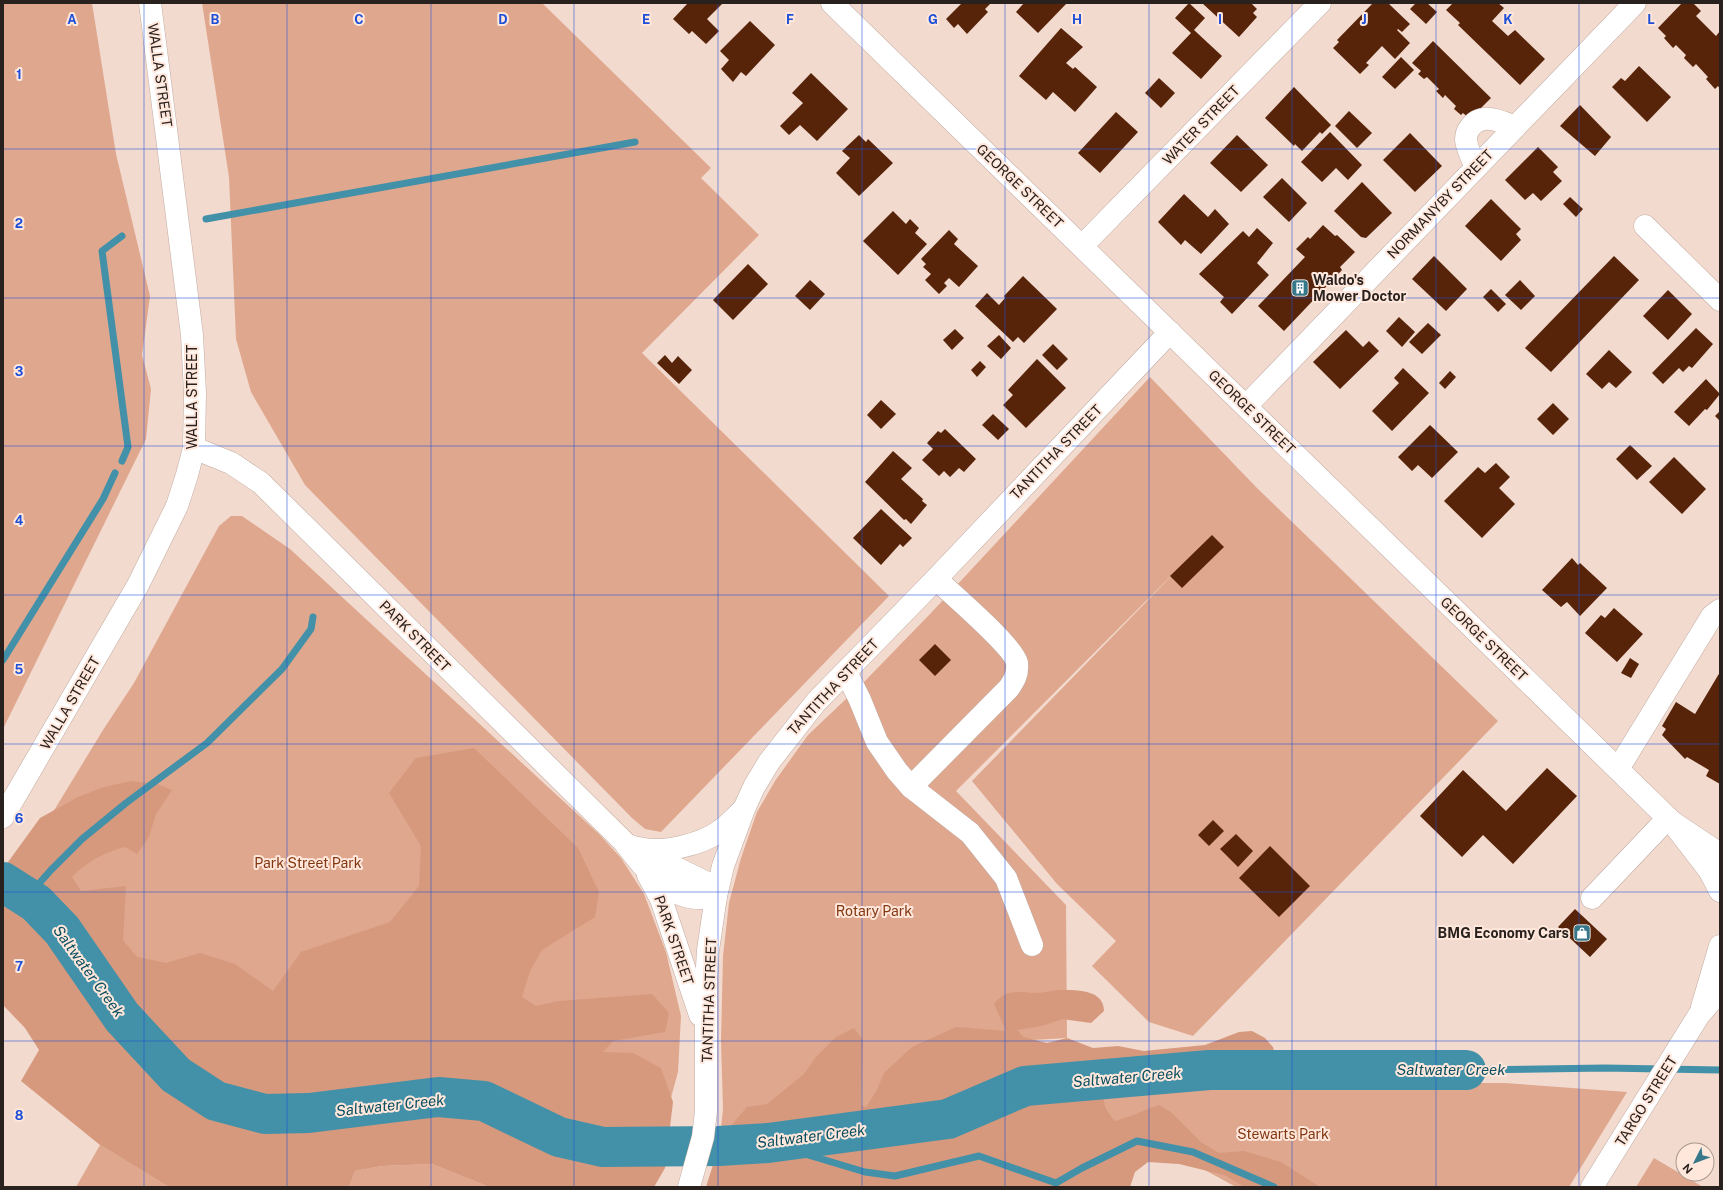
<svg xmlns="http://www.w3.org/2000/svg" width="1723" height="1190" font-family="'Public Sans',sans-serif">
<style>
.green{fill:#dfa78e}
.forest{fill:#d6997d}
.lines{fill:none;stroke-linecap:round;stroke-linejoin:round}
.stream{stroke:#4291a8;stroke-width:7}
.river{stroke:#4291a8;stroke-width:40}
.building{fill:#57240a}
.minor-casing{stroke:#c2aba1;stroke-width:23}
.minor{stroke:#fff;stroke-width:22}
.grid{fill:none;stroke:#1d4ed8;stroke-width:1;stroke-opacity:0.55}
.labels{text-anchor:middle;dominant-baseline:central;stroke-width:4;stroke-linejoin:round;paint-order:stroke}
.street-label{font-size:14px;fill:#29211d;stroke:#ffe7dc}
.poi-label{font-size:14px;font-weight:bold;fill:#29211d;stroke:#ffe7dc;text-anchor:start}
.park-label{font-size:14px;fill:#81370f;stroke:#ffe7dc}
.water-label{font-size:15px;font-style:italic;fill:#0a4f60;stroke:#ffe7dc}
.grid-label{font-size:13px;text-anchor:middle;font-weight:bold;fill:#1d4ed8;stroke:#ffe7dc;stroke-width:4;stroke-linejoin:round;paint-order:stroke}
</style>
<rect width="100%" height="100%" fill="#f2dacf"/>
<g class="green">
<path d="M3,3h89l24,151 34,142 -8,59 9,34 -5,50 -143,290z"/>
<path d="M202,3h340l169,165 -10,10 58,57 -117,118 247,243 -228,236 -16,-3 -13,-11 -327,-333 -54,-93 -15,-53 -7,-162z"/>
<path d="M1150,377l107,111 241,233 -305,315 -44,-14 -57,-56 24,-25 -59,-57 -85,-103 211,-217 -227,227 110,114 1,133 -35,2 -84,79 -229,27 4,-37 -2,-68 2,-85 6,-53 12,-45 16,-46 18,-31 33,-46 56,-53 67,-69z"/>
<path d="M231,516h11l48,33 309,285 22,24 23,36 22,58 15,64 -3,56 -17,62 -342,-47 -305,-211 89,-146 31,-47 85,-157z"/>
<path d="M1260,1080l98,3h147l122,9 -58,95h-333l-121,-66 -9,-13 -4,-21z"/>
<path d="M100,1145l69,42h-93z"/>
<path d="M1654,1158l49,29h-67z"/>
<path d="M432,1164l57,23h-140l6,-16 27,-5z"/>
</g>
<g class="forest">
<path d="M474,748l104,100 21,44 -4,25 -53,33 -12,21 -8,26 14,9 23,-5 93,-7 17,19 -4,19 -52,9 -10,11 30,1 28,15 12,34 -8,66 -11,19h-165l-57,-23 -50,2 -27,5 -6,16h-180l-69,-42 -79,-64 18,-31 -14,-22 -22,-23v-136l37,-51 38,-21 26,-10 27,-6 26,3 15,6 -16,24 -7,23 -12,17 -12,-7c-20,5 -39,15 -53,30l9,14 45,-5 -3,54 14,17 29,6 34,-10 35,11 38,27 28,-39 89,-30 29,-36 2,-40 -32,-53 27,-35z"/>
<path d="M1057,990c16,0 47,-2 47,21l-13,12 -29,-4 -20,7 -25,4 6,7 24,6 20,-5 26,10 25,-2 26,5 61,-6 34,-13 13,-1 13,7 8,9 2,7c-18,19 -115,5 -144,7 -11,1 -22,5 -33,7l8,40 9,13c16,-4 29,-11 44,-16l13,8 30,30 17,10 25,-2 37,11 39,25h-75l-21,-12 -45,-11 -31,-2 -13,10 -5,15h-424l13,-41 10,-18 18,-21 20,-3 37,-30 12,-17 20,-20 18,-9 9,12 -2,65 5,2 11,-17 7,-17 28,-26 44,-20 50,4 -12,-27c12,-15 23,-12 41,-11 7,0 15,-2 22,-3z"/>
</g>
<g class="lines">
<g class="stream">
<path d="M206,219l429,-77"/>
<path d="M122,236l-20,15 26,196 -6,14"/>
<path d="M3,660l100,-161 12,-26"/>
<path d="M27,897l24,-27 31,-31 44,-36 81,-60 75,-74 29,-40 2,-12"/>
<path d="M1466,1070l139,-2 115,2"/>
<path d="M768,1143l97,29 30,4 84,-20 77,27 26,-15 55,-27 56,11 81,35"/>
</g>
<path class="river" d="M3,882l33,21 26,27 60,87 54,58 40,26 49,13 44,-1 129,-16 46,4 75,36 44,10 116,-1 49,-3 180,-24 77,-33 184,-16h257"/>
</g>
<g class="building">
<path d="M688,3h35l-16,16 12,12 -13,13 -14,-13 -3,3 -16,-15z"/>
<path d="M962,3h29l-6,6 3,3 -21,22 -9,-10 -4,4 -8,-9z"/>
<path d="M1024,3h43l-29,30 -22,-21z"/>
<path d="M1189,3l16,15 -11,12 28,26 -21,23 -29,-26 19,-20 -16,-15z"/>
<path d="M1202,3h49l6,6 -4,4 4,4 -18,20z"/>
<path d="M1373,3h15l22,21 -8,8 -4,-3 -1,1 13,13 -15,16 -13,-13 -16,17 3,2 -9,9 -27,-26 6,-6 -2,-2z"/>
<path d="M1416,3h11l10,9 -11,12 -16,-15z"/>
<path d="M1453,3h45l6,5 -12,13 16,15 7,-6 30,29 -25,26 -62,-60 2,-2 -14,-13z"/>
<path d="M1682,3h11l8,8 -5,5 20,20 4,-5v58l-2,-3 -3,3 -9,-10 2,-2 -12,-13 -3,3 -9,-9 2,-3 -10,-10 -3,3 -9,-10 2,-2 -8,-8z"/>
<path d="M750,21l25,24 -29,31 -5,-4 -8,10 -12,-13 8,-9 -9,-9z"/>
<path d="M1061,28l22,19 -17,16 7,6 2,-2 22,20 -22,25 -22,-20 -7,8 -27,-24z"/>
<path d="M1433,41l58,57 -21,21 -7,-6 -2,2 -7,-6 2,-3 -11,-11 -2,3 -7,-7 3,-2 -12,-12 -3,2 -6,-5 3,-3 -9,-8z"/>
<path d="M1401,57l13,13 -19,19 -13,-12z"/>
<path d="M1639,66l32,31 -24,25 -35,-35 9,-9 4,3z"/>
<path d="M811,73l37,36 -31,32 -17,-16 -11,10 -9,-9 23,-23 -11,-10z"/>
<path d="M1159,78l16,15 -14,15 -16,-15z"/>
<path d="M1294,87l37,38 -9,9 -2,-2 -18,19 -7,-7 -1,2 -29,-28z"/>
<path d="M1580,105l31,32 -16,19 -35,-30z"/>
<path d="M1349,111l23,22 -15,15 -22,-22z"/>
<path d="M1116,112l22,20 -38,41 -22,-20z"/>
<path d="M1330,132l32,33 -14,15 -12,-12 -14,14 -21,-20z"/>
<path d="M1410,133l32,33 -27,26 -32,-32z"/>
<path d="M859,135l7,7 2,-3 25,24 -34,33 -23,-23 14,-15 -8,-7z"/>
<path d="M1237,135l31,30 -27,27 -31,-29z"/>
<path d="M1538,147l20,20 -5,5 9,9 -21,20 -8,-8 -8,7 -20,-20z"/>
<path d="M1282,178l25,25 -18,19 -26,-25z"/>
<path d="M1362,182l30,31 -26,25 -5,-1 -27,-26z"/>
<path d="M1184,194l24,23 7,-8 14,15 -28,30 -16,-14 -4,5 -23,-23z"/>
<path d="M1570,197l13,12 -7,8 -13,-13z"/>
<path d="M1491,199l30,30 -5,5 5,6 -20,21 -36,-35z"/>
<path d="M893,211l13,13 4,-5 9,9 -4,5 12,11 -29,31 -35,-34z"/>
<path d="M1323,225l12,11 2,-1 18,17 -15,15 2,3 -58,61 -26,-25 47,-49 -9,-8 12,-12 2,2z"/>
<path d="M1257,228l16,15 -16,20 12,12 -37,39 -12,-12 4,-5 -25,-23 44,-43 6,6z"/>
<path d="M949,230l9,9 -4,5 24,22 -19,21 -10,-9 -5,5 3,3 -8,8 -14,-14 6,-6 -8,-7 3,-3 -5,-5z"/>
<path d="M1434,256l33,33 -21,22 -34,-32z"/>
<path d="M1614,256l25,24 -88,92 -26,-24z"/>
<path d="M748,264l20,20 -35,36 -20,-20z"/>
<path d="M1023,276l34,33 -33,34 -6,-6 -5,5 -38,-36 12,-13 12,12 6,-7 -1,-2z"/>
<path d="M810,280l15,14 -15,16 -15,-14z"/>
<path d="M1520,280l15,16 -14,14 -16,-15z"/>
<path d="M1491,289l15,15 -8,8 -15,-15z"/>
<path d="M1668,290l24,24 -24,26 -25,-24z"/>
<path d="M1399,317l16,15 -13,15 -16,-16z"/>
<path d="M1428,323l13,12 -19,19 -13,-12z"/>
<path d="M1696,328l17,16 -21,24 -3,-2 -6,6 -4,-4 -16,16 -11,-11z"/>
<path d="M955,329l9,9 -12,12 -9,-10z"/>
<path d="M1346,330l17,17 6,-6 10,10 -39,38 -27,-27z"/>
<path d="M999,335l12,13 -10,11 -14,-13z"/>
<path d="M1053,344l15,15 -11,11 -15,-15z"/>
<path d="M1609,350l23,22 -16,16 -7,-6 -7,7 -16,-15z"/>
<path d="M665,355l7,8 6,-7 14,14 -13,14 -22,-21z"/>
<path d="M1037,359l29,29 -40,40 -23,-23 10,-10 -5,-5z"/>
<path d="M980,361l6,6 -9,10 -6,-7z"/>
<path d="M1403,368l26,25 -37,38 -20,-20 27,-28 -5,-5z"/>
<path d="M1450,371l6,6 -11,12 -6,-6z"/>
<path d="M1706,379l14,15 -13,16 -2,-1 -16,17 -15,-14z"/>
<path d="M881,400l15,14 -15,15 -14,-14z"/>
<path d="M1553,403l16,16 -16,16 -16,-16z"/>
<path d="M1720,411v10l-5,-5z"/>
<path d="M993,414l16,15 -11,11 -16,-15z"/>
<path d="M1430,425l28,27 -26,26 -14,-13 -6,6 -14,-14z"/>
<path d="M945,429l31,30 -12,13 -5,-4 -9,9 -6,-6 -5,5 -17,-16 11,-11 -6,-6 11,-12 3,2z"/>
<path d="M1630,445l22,21 -15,14 -21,-21z"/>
<path d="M893,451l19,17 -11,11 22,20 -1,2 5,4 -16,19 -5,-5 -2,1 -39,-38z"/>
<path d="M1674,457l32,32 -24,25 -33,-32z"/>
<path d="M1496,463l14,14 -11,11 16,16 -33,34 -38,-37 34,-34 7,6z"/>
<path d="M881,509l31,29 -9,9 -3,-3 -19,21 -28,-27z"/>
<path d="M1212,535l12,12 -42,41 -12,-12z"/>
<path d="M1572,558l6,7 2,-2 27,25 -27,28 -13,-14 -6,5 -19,-17z"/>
<path d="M1614,608l29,26 -26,28 -32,-29 16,-18 4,3z"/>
<path d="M935,644l16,16 -16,16 -16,-16z"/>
<path d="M1630,658l9,6 -8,14 -10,-5z"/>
<path d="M1720,672v112l-14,-8 3,-6 -22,-13 -2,2 -23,-24 4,-6 -4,-3 14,-24 19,12z"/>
<path d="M1547,768l30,28 -64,68 -30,-29 -21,22 -42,-41 43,-46 43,41z"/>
<path d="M1213,820l11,11 -15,15 -11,-11z"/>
<path d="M1236,834l17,17 -15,16 -18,-18z"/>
<path d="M1270,846l40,40 -31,31 -40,-39z"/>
<path d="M1575,909l32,30 -17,18 -32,-30z"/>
</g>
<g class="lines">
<defs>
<g id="minor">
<path d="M832,3l840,819"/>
<path d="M1476,167c-4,-8 -9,-18 -10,-27 0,-4 1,-8 3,-11 12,-18 31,-8 46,-2"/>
<path d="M1645,226l75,74"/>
<path d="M1082,246l238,-243"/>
<path d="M1246,406l389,-403"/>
<path d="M194,448l37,15 30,20 363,359c23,30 50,65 92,54l-11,-14 -74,-36"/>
<path d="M846,672l14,28 17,42 20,29 14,16 59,46 36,45 26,67"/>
<path d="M1618,769l94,-153 8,-6"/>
<path d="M911,787l98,-99c6,-9 9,-14 8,-25 -3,-16 -66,-70 -81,-84"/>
<path d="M3,817l135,-232 39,-79 10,-31 7,-27 1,-55 -3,-58 -42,-332"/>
<path d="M638,848c23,6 64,-3 83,-18 8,-5 14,-13 21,-19"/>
<path d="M1720,854l-48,-32 37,48 11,21"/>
<path d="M648,875l13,24 39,116"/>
<path d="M1592,898l76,-80"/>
<path d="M1702,1007l18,-61"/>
<path d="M689,1187l14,-50 3,-26v-126l2,-35 8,-54 7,-30 21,-57 10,-22 15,-25 47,-60 120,-123 234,-247"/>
<path d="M1592,1187l107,-172 21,-24"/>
</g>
</defs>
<use href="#minor" class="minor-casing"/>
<use href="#minor" class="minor"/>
</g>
<path class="grid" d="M144,3v1184M287,3v1184M431,3v1184M574,3v1184M718,3v1184M862,3v1184M1005,3v1184M1149,3v1184M1292,3v1184M1436,3v1184M1579,3v1184M3,149h1717M3,298h1717M3,446h1717M3,595h1717M3,744h1717M3,892h1717M3,1041h1717"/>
<defs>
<symbol id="building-square" viewBox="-11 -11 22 22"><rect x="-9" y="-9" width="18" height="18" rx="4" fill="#36778a" stroke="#ffe7dc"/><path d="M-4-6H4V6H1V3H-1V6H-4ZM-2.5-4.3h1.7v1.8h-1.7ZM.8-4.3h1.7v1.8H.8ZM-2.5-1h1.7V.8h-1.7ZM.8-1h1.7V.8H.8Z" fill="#fff"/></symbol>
<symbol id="shop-square" viewBox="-11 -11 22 22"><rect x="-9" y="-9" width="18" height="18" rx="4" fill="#36778a" stroke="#ffe7dc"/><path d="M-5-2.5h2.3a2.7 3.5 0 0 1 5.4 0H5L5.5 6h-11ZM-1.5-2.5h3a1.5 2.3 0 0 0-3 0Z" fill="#fff"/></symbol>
</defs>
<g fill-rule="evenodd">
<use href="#building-square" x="1290" y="278" width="20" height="20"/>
<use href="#shop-square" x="1572" y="923" width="20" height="20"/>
</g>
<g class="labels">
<g class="street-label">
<text transform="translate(160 75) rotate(82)">WALLA STREET</text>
<text transform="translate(1201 125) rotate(-46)">WATER STREET</text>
<text transform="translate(1020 186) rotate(44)">GEORGE STREET</text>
<text transform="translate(1440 204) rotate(-46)">NORMANYBY STREET</text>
<text transform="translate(192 397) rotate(-90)">WALLA STREET</text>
<text transform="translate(1252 412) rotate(44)">GEORGE STREET</text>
<text transform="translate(1056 452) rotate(-46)">TANTITHA STREET</text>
<text transform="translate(415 636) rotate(45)">PARK STREET</text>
<text transform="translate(1484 639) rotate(44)">GEORGE STREET</text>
<text transform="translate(833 687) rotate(-47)">TANTITHA STREET</text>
<text transform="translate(70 703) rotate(-60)">WALLA STREET</text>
<text transform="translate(674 940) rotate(71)">PARK STREET</text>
<text transform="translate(709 1000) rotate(-88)">TANTITHA STREET</text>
<text transform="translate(1646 1101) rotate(-58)">TARGO STREET</text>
</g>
<g class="poi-label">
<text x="1313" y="280">Waldo's<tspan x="1313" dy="16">Mower Doctor</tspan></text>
<text x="1569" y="933" text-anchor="end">BMG Economy Cars</text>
</g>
<g class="park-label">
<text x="308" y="863">Park Street Park</text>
<text x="874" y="911">Rotary Park</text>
<text x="1283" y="1134">Stewarts Park</text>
</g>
<g class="water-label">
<text transform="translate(89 971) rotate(54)">Saltwater Creek</text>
<text x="1451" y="1069">Saltwater Creek</text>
<text transform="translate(1127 1077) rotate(-5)">Saltwater Creek</text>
<text transform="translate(390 1105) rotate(-6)">Saltwater Creek</text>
<text transform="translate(811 1136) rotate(-7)">Saltwater Creek</text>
</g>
</g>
<g class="grid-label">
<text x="72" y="24">A</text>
<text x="215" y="24">B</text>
<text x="359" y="24">C</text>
<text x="503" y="24">D</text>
<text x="646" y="24">E</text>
<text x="790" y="24">F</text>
<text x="933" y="24">G</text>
<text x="1077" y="24">H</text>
<text x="1220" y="24">I</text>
<text x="1364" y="24">J</text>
<text x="1508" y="24">K</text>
<text x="1651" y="24">L</text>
<text x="19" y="79">1</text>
<text x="19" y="228">2</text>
<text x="19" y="376">3</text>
<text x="19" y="525">4</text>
<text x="19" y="674">5</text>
<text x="19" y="823">6</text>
<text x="19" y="971">7</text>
<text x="19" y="1120">8</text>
</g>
<rect width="1723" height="1190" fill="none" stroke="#29211d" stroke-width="8"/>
<g transform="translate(1695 1162) rotate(228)"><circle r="19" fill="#ffe7dc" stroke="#a99890"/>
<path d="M0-3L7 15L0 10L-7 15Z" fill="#36778a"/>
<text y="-6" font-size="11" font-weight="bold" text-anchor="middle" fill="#29211d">N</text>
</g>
</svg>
